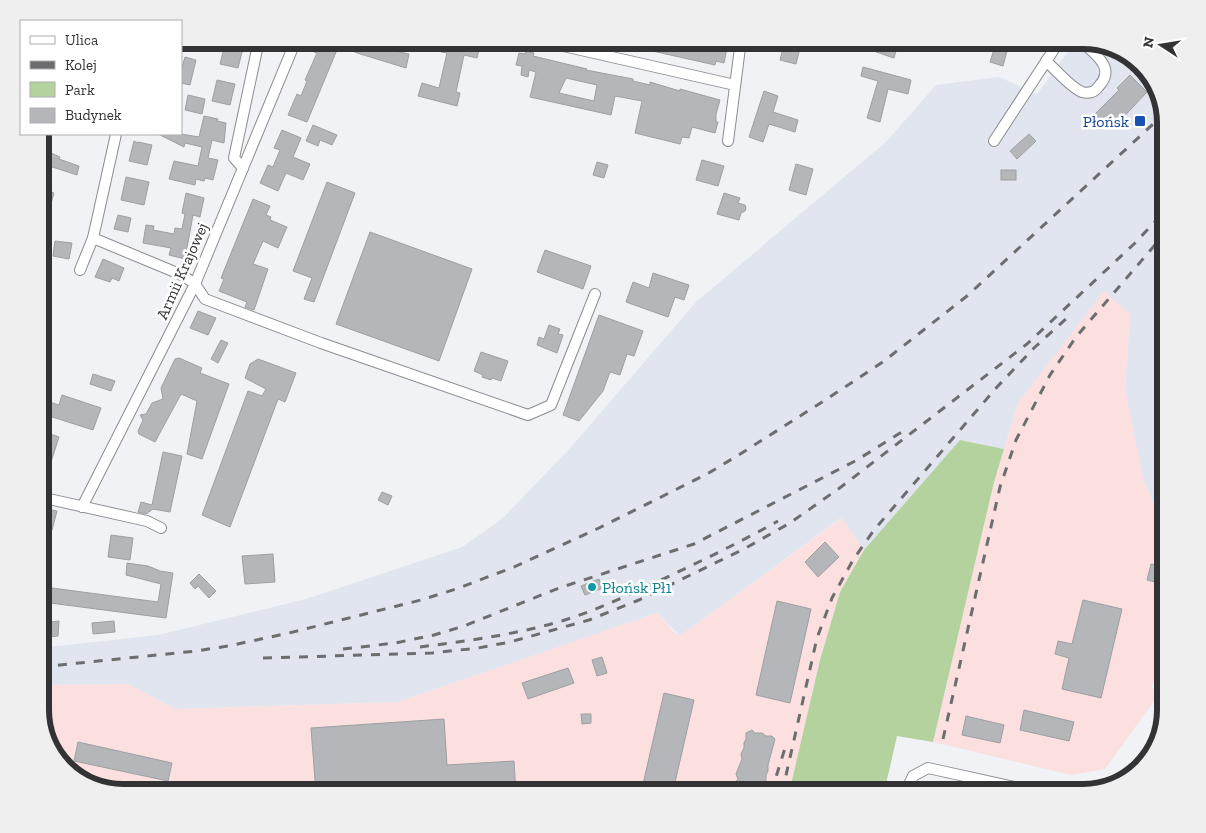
<svg xmlns="http://www.w3.org/2000/svg" width="1206" height="833" font-family="'Zilla Slab',serif">
<style>
.built{fill:#e1e5f0}
.industrial{fill:#fbe0df}
.green{fill:#b3d29e}
.building{fill:#b5b6ba;stroke:#9d9fa2;fill-rule:evenodd}
.lines{fill:none;stroke-linecap:round;stroke-linejoin:round}
.street-casing{stroke:#8a8c8f;stroke-width:12}
.street{stroke:#fff;stroke-width:10}
.rail{stroke:#6c6d6f;stroke-width:3;stroke-dasharray:9 9;stroke-linecap:butt}
.transit-dot{fill:#1a4fb4;stroke:#fff;stroke-width:2}
.culture-dot{fill:#0f9aa8;stroke:#fff;stroke-width:2}
.labels{text-anchor:middle;dominant-baseline:central;stroke-width:5;stroke-linejoin:round;paint-order:stroke}
.transit-label{font-size:16px;fill:#164399;stroke:#fff;text-anchor:end}
.street-label{font-size:16px;fill:#333335;stroke:#fff}
.culture-label{font-size:16px;fill:#0d838f;stroke:#fff;text-anchor:start}
.rim{fill:none;stroke:#333335;stroke-width:6}
</style>
<rect width="100%" height="100%" fill="#f0f2f5"/>
<path class="built" d="M1077,40h7l46,14 25,27 11,41v217l-10,46 10,41v107l-23,-54 -18,-90 5,-75 -112,89 -14,46 -44,-9 -96,110 -23,-32 -161,118 -23,-23 -259,89 -223,7 -47,-25 -88,1v-37l118,-13 148,-36 156,-52 40,-28 70,-73 124,-144 191,-161 49,-56 63,-8 38,17z"/>
<g class="industrial">
<path d="M1104,291l26,23 -5,75 18,90 23,54v132l-15,22 8,7 -54,75 -34,6 -138,-33 61,-260 24,-79z"/>
<path d="M1166,339v87l-11,-40z"/>
<path d="M842,518l22,32 -24,42 -20,68 -31,133h-667l-46,-14 -25,-27 -11,-36v-31l88,-1 47,25 223,-7 259,-89 15,17 8,6z"/>
</g>
<path class="green" d="M960,440l44,9 -10,33 -61,260 -36,-6 -13,57h-95l31,-133 20,-68 24,-42z"/>
<g class="building">
<path d="M318,40h49l-1,2 7,1 -1,3 37,8 -3,14 -49,-15 -18,-8 -32,77 -19,-7 9,-21 4,2 6,-15 -2,-1 12,-27 -3,-1z"/>
<path d="M414,40h46l20,5 -3,13 -13,-3 -8,37 4,1 -3,13 -39,-10 4,-13 17,5 8,-35 -6,-1 1,-2 -29,-6z"/>
<path d="M621,40h64l-1,4 24,5 2,-9h9l-1,2 10,1 -4,20 -8,-2 -1,4 -94,-21z"/>
<path d="M785,40h17l-6,24 -16,-4z"/>
<path d="M879,40h20l-5,18 -18,-6z"/>
<path d="M997,40h13l-7,26 -13,-4z"/>
<path d="M225,44l18,4 -5,20 -18,-4z"/>
<path d="M526,51l8,2 -1,3 54,13 -1,1 47,9v2l17,4v-3l30,9v-2l40,11 -4,14v8h2l-3,11 -23,-6 -3,11 -7,-1 -2,7 -45,-11 7,-32 -27,-5 -4,19 -81,-18 6,-25 -7,-2 -1,7 -7,-2 1,-9 -6,-1 3,-12 6,1zM566,78l31,7 -3,16 -35,-8z"/>
<path d="M185,57l11,3 -6,25 -9,-2v-12z"/>
<path d="M863,67l48,13 -3,14 -20,-5 -8,33 -13,-4 11,-37 -17,-5z"/>
<path d="M1130,75l17,17 -30,32 -6,-6 -7,6 -9,-10 24,-24 -2,-2z"/>
<path d="M217,80l18,4 -5,21 -18,-4z"/>
<path d="M764,91l14,5 -5,16 25,8 -3,12 -26,-8 -6,18 -14,-5z"/>
<path d="M188,95l17,4 -3,15 -17,-4z"/>
<path d="M204,116l14,3 -1,2 9,2 -2,20 -12,-3 -4,18 10,2 -5,20 -8,-2 -1,3 -8,-2 -1,6 -26,-6 5,-18 24,5 4,-19 -17,-4 -1,4 -26,-13h23l18,3z"/>
<path d="M313,125l24,10 -5,10 -12,-5 -2,6 -12,-5z"/>
<path d="M282,130l19,8 -8,19 17,7 -7,16 -17,-7 -8,18 -18,-8 8,-18 5,2 7,-17 -6,-2z"/>
<path d="M1029,134l7,7 -19,18 -7,-8z"/>
<path d="M134,141l4,2v-1l14,3 -5,20 -18,-4z"/>
<path d="M40,148l20,9 -1,2 20,7 -2,9 -37,-12z"/>
<path d="M702,160l22,6 -6,20 -22,-6z"/>
<path d="M597,162l11,3 -4,13 -11,-3z"/>
<path d="M796,164l17,5 -7,26 -17,-5z"/>
<rect x="1001" y="170" width="15" height="10"/>
<path d="M126,177l23,5 -5,23 -23,-5z"/>
<path d="M327,182l28,11 -41,109 -10,-3 8,-21 -19,-7z"/>
<path d="M40,188l14,5 -12,43h-2z"/>
<path d="M186,193l18,5 -4,19 -7,-2 -8,44 -16,-4 2,-7 -28,-5 3,-18 8,1 -1,4 21,4 1,-6 7,1 3,-15 -3,-1z"/>
<path d="M724,193l16,5 -2,5 7,2 1,3 -1,3 -4,2 -2,7 -22,-6z"/>
<path d="M253,199l17,7 -4,9 5,2 -1,3 17,7 -9,21 -15,-7 -10,23 15,5 -14,41 -9,-3 2,-5 -28,-11 5,-12 -3,-1z"/>
<path d="M118,215l13,3 -3,14 -14,-3z"/>
<path d="M370,232l102,37 -33,92 -103,-37z"/>
<path d="M55,241l17,2 -3,16 -16,-3z"/>
<path d="M545,250l46,16 -8,23 -46,-17z"/>
<path d="M103,259l21,9 -5,13 -7,-3 -2,4 -15,-5z"/>
<path d="M653,273l36,12 -5,15 -9,-3 -7,20 -42,-15 7,-20 16,6z"/>
<path d="M198,311l18,7 -8,17 -18,-7z"/>
<path d="M599,315l44,16 -9,25 -7,-2 -7,21 -10,-3 -7,19 -24,30 -16,-6z"/>
<path d="M549,325l11,4 -2,5 5,1 -6,18 -20,-8 2,-8 5,2z"/>
<path d="M221,340l7,3 -10,20 -7,-4z"/>
<path d="M481,352l27,9 -7,20 -9,-3 -1,2 -9,-3 1,-2 -9,-4z"/>
<path d="M179,358l23,10 -2,5 29,11 -27,75 -15,-5 10,-53 -16,-7 -26,48 -16,-8 -1,-3 5,-11 -3,-5 6,-1 6,-11 11,-4 -2,-11 14,-29z"/>
<path d="M258,359l38,14 -11,29 -7,-3 -48,128 -28,-12 46,-124 14,5 4,-7 -21,-11 5,-14z"/>
<path d="M93,374l22,7 -4,10 -21,-7z"/>
<path d="M62,395l39,13 -8,22 -53,-17v-14l19,6z"/>
<path d="M50,434l9,3 -9,28 -10,-3v-26l8,3z"/>
<path d="M163,452l19,4 -12,56 -17,-3 -7,5 -8,-2 3,-10 11,3z"/>
<path d="M382,492l10,4 -4,9 -10,-5z"/>
<path d="M40,507l17,4 -5,19 -12,-3z"/>
<path d="M111,535l22,3 -3,22 -22,-3z"/>
<path d="M825,542l14,15 -21,20 -13,-15z"/>
<path d="M273,554l2,28 -30,2 -3,-28z"/>
<path d="M127,563l21,3 12,5 13,2 -7,45 -116,-15 2,-15 106,14 3,-18 -35,-9z"/>
<path d="M1151,564l15,3 -3,17 -16,-4z"/>
<path d="M199,574l17,17 -7,7 -11,-12 -3,3 -5,-6z"/>
<path d="M599,579l4,9 -18,7 -4,-9z"/>
<path d="M1083,600l39,9 -21,89 -39,-9 7,-31 -14,-4 3,-13 14,3z"/>
<path d="M777,601l34,8 -21,94 -34,-8z"/>
<path d="M59,621l-1,15 -18,2v-15z"/>
<path d="M114,621l1,11 -22,2 -1,-11z"/>
<path d="M602,657l5,16 -10,3 -5,-16z"/>
<path d="M568,668l6,15 -46,16 -6,-16z"/>
<path d="M664,693l30,7 -21,91 -30,-7z"/>
<path d="M1024,710l50,12 -5,19 -49,-11z"/>
<path d="M581,714h10v9l-9,1z"/>
<path d="M966,716l38,9 -4,18 -38,-8z"/>
<path d="M444,719l3,46 67,-4 2,32h-200l-5,-65z"/>
<path d="M42,723l12,4 -5,18 -5,-16z"/>
<path d="M752,730l3,3h7l4,3h6l3,3 -7,26v6l-2,4v6l-3,5 2,7h-30l-1,-9 4,-5 -2,-5 6,-15 -1,-5 3,-6v-5l2,-4v-6z"/>
<path d="M78,742l94,21 -4,18 -94,-20z"/>
</g>
<g class="lines">
<defs>
<g id="street">
<path d="M537,40l198,45"/>
<path d="M1046,61c9,8 25,27 36,31 7,2 13,0 17,-6 18,-19 -6,-33 -19,-46"/>
<path d="M728,141l13,-101"/>
<path d="M994,141l66,-101"/>
<path d="M243,168l-9,-10 25,-118"/>
<path d="M93,238l89,37 13,9 10,15 116,44 207,72 23,-10 44,-111"/>
<path d="M80,270l13,-32 23,-104"/>
<path d="M40,497l107,24 14,7"/>
<path d="M82,507l113,-223 101,-244"/>
<path d="M1118,784c17,-13 28,-28 39,-45"/>
<path d="M905,793l8,-17 15,-8 113,25"/>
</g>
</defs>
<use href="#street" class="street-casing"/>
<use href="#street" class="street"/>
<g class="rail">
<path d="M420,647c46,-6 93,-12 138,-25 35,-10 68,-26 101,-41 40,-19 80,-38 119,-60"/>
<path d="M343,649l52,-6 39,-8 30,-9 95,-38 135,-44 163,-84 48,-30"/>
<path d="M263,658l169,-5 46,-5 32,-6 79,-22 50,-20 105,-51 46,-26 51,-36 186,-143 107,-100 32,-34"/>
<path d="M40,667l156,-16 32,-5 61,-13 132,-33 35,-11 58,-22 85,-39 108,-54 30,-18 93,-59 54,-36 83,-65 197,-182"/>
<path d="M943,739l57,-252 16,-47 34,-65 26,-38 90,-105"/>
<path d="M771,793l15,-48"/>
<path d="M782,793l35,-155 15,-40 21,-38 21,-30 123,-143 38,-40 33,-30"/>
</g>
</g>
<rect class="transit-dot" x="1134" y="115" width="12" height="12" rx="2.5"/>
<circle class="culture-dot" cx="592" cy="587" r="5"/>
<g class="labels">
<g class="transit-label">
<text x="1129" y="121">Płońsk</text>
</g>
<g class="street-label">
<text transform="translate(182 271) rotate(-66)">Armii Krajowej</text>
</g>
<g class="culture-label">
<text x="602" y="587">Płońsk Pł1</text>
</g>
</g>
<path d="M0 0H1206V833H0ZM123 49H1083A74 74 0 0 1 1157 123V710A74 74 0 0 1 1083 784H123A74 74 0 0 1 49 710V123A74 74 0 0 1 123 49Z" fill="#efefef" fill-rule="evenodd"/>
<path class="rim" d="M123 49H1083A74 74 0 0 1 1157 123V710A74 74 0 0 1 1083 784H123A74 74 0 0 1 49 710V123A74 74 0 0 1 123 49Z"/>
<rect x="20" y="20" width="162" height="115" fill="#ffffff" stroke="#adadae"/>
<rect x="30" y="36" width="25" height="8" fill="#ffffff" stroke="#adadae"/>
<text x="65" y="45" font-size="15" fill="#333335">Ulica</text>
<rect x="30" y="61" width="25" height="8" fill="#6c6d6f" stroke="#adadae"/>
<text x="65" y="70" font-size="15" fill="#333335">Kolej</text>
<rect x="30" y="82" width="25" height="15" fill="#b3d29e" stroke="#adadae"/>
<text x="65" y="95" font-size="15" fill="#333335">Park</text>
<rect x="30" y="108" width="25" height="15" fill="#b5b6ba" stroke="#adadae"/>
<text x="65" y="120" font-size="15" fill="#333335">Budynek</text>
<g transform="translate(1161 45) rotate(282)" stroke="#ffffff" stroke-width="4" paint-order="stroke">
<path d="M0-4L9 19L0 12L-9 19Z" fill="#333335"/>
<text y="-8" font-size="14" font-weight="bold" text-anchor="middle" fill="#333335">N</text>
</g>
</svg>
